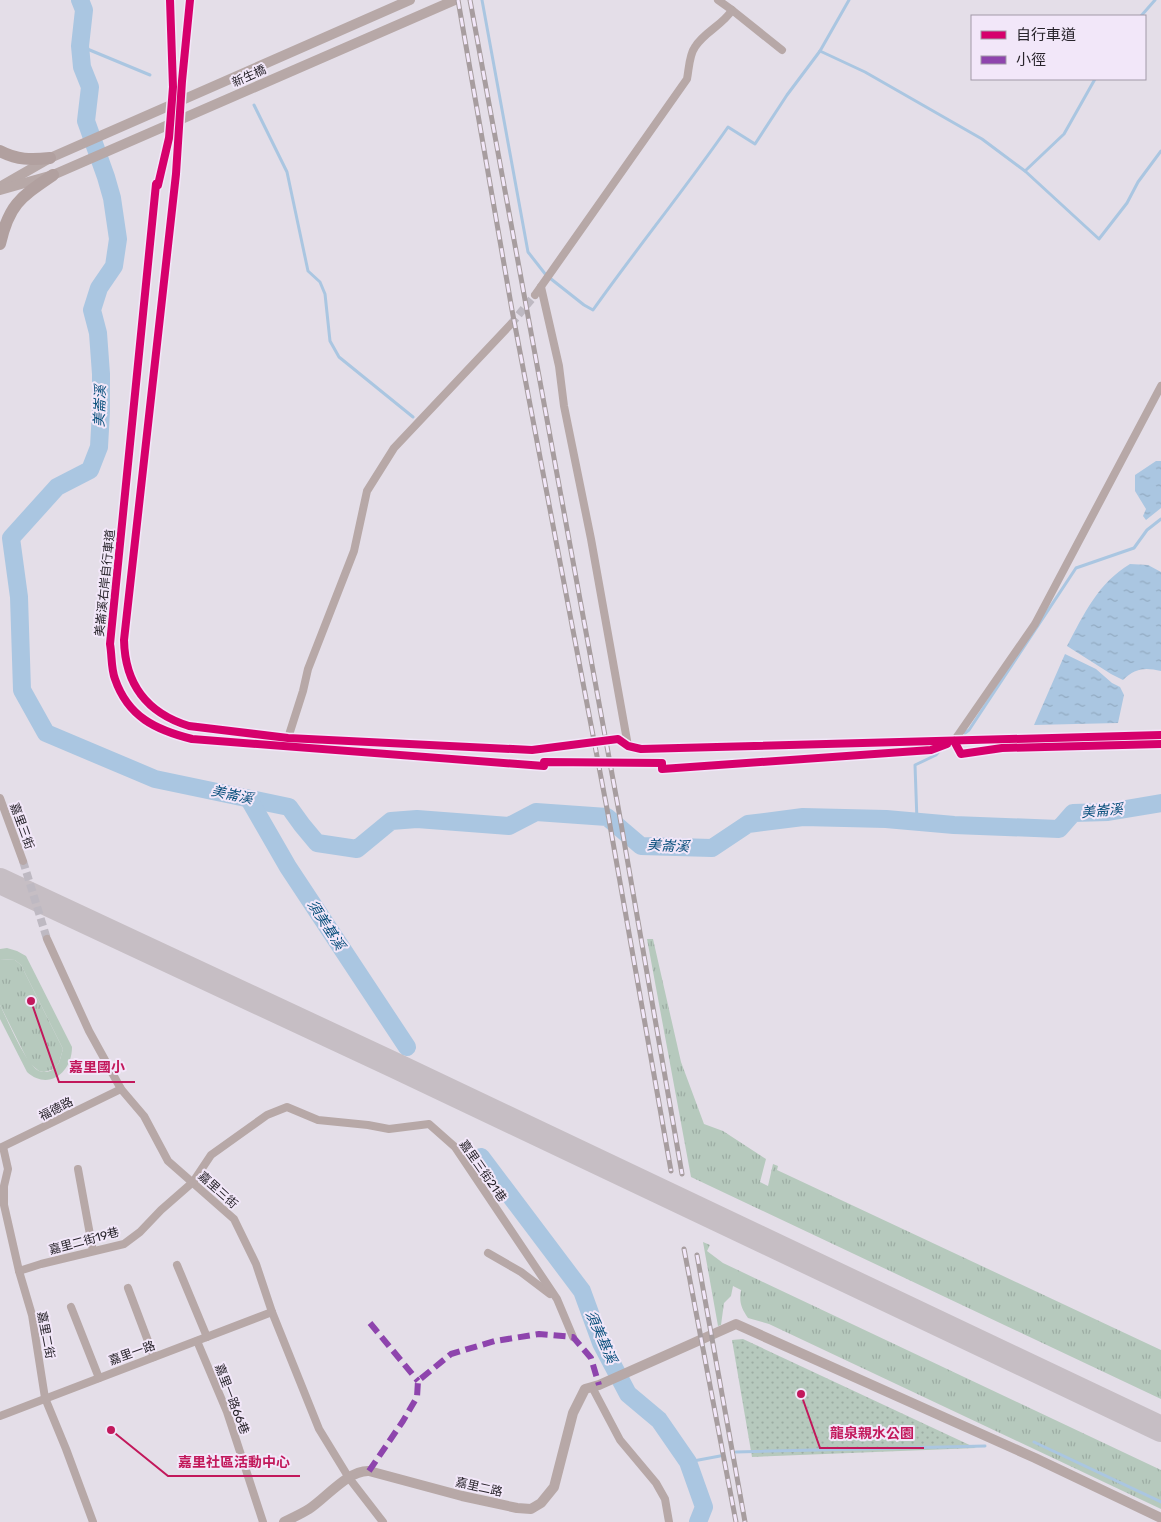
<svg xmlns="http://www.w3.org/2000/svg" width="1161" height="1522" font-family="Rubik,'Noto Sans TC',sans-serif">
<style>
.grass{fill:url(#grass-tufts)}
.park{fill:url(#park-dots)}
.pitch{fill:#b6c9bd}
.water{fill:url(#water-ripples)}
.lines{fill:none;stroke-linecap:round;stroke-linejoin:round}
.stream{stroke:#aac6e1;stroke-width:3}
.river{stroke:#aac6e1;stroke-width:18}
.taxiway{stroke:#c6bec4;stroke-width:26}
.minor-tunnel{stroke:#beb9c2;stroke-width:8;stroke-dasharray:8 4;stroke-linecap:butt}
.minor{stroke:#b7a8a7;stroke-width:8}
.tertiary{stroke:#b7a8a7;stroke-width:10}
.primary{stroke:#b1a09f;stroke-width:12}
.rail-casing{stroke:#a79d9f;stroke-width:5}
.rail{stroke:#f2e7f9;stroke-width:3;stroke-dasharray:9;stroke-linecap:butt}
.quiet{stroke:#8e44ad;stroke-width:6;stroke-dasharray:12 6;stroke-linecap:butt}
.cycleway-casing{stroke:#f2e7f9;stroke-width:11}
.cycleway{stroke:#d6006c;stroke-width:8}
.labels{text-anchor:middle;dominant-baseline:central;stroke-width:4;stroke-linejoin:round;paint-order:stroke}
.street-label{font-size:12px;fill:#28242b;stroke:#f2e7f9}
.water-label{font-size:14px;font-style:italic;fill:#084f7c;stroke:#f2e7f9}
.leader{fill:none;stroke:#c2185b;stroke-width:2}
.callout-dot{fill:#c2185b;stroke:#f2e7f9;stroke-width:2}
.callout-label{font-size:14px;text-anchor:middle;font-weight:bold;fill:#c2185b;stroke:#f2e7f9;stroke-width:4;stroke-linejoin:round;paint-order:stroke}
</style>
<defs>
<pattern id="grass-tufts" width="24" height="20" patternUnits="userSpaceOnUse" patternTransform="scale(1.25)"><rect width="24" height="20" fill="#b6c9bd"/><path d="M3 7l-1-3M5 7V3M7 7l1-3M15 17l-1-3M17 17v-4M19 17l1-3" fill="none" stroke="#9caca3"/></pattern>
<pattern id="park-dots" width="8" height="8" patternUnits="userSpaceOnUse" patternTransform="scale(1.25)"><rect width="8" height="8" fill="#b6c9bd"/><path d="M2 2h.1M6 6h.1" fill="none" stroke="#9caca3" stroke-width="1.8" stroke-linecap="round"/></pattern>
<pattern id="water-ripples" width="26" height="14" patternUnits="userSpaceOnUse" patternTransform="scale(1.25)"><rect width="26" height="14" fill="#aac6e1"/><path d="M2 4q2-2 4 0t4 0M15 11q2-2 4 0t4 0" fill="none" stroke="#92aac1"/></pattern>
</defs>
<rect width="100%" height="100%" fill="#e4dee8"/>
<g class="grass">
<path d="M647,939h6l28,123 23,62 19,7 43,28 -6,23 8,4 5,-22 5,2 -1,4 384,180v49l-470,-222z"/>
<path d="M0,959l15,1 6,5 42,84 -4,14 -5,6 -10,3 -5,-1 -10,-8 -29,-58z"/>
<path d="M703,1242l7,3 -3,6 16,12 438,207v39l-392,-185 -21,-6c-7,-10 -9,-16 -7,-28l-8,-4 -2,10 -7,7 -3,22 -3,1z"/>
</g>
<path class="park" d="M743,1339l233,109 -224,9 -20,-117z"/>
<path class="pitch" d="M7,948l10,3 9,5 46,91c0,26 -24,44 -45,25l-27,-53v-14c7,14 26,60 39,66 6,2 10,1 15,-2l5,-6 4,-14 -42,-84 -6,-5 -15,-1v-10z"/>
<g class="water">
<path d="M1156,461h5v47l-15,12 -3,-4 3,-7 -11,-18v-16z"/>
<path d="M1130,564l18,1 13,7v99c-16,-4 -26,-3 -38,9l-12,-6 -44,-28c17,-32 31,-63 63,-82z"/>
<path d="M1065,654l31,15 16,14 8,4 4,8 -6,28 -84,2z"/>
</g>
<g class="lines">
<g class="stream">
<path d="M482,0l46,252 18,23 38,30 9,5c44,-62 92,-121 135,-183l27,17 32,-49 33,-44 29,-51"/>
<path d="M1141,16l14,-16"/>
<path d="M80,46l70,29"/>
<path d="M820,51l45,21 117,67 43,32 39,-37 31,-55"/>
<path d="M254,105l33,67 21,99 12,11 5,12 5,47 9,16 74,60"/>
<path d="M1025,171l74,68 28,-36 11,-21 23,-31"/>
<path d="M965,733l4,-3 107,-162 58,-20 13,-18 14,-11"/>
<path d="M917,821l-2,-56 21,-10 6,-7"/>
<path d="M1034,1442l127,60"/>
<path d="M736,1452l249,-6"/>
<path d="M688,1462l32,-6"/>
</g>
<g class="river">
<path d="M80,0l4,10 -4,36 2,21 8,20 -4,34 20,56 6,21 6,41 -4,27 -15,22 -7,22 6,23 3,41v37l-2,36 -9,23 -33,17 -46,51 8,59 3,93 24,43 109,46 134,28 13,18 15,18 40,6 34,-28 26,-2 92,7 27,-14 71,5 34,29 71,2 36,-24 55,-7 83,2 68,6 105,4 14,-16 35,-1 53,-9"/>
<path d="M250,801l38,66 119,180"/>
<path d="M481,1157l101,134 19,52 27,51 31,26 29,42 16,45 -6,15"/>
</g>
<path class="taxiway" d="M0,881l394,184 767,364"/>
<g class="minor-tunnel">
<path d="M511,324l24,-29"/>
<path d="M23,861l24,78"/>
</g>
<g class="minor">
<path d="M190,0l-8,81 -6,93 -52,466c1,44 23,73 65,86l99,12 244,12 86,-11 10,7 13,3 520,-14"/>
<path d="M732,10l50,40"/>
<path d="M541,287l18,79 5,40 27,133 37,207"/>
<path d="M535,295l152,-216c2,-10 2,-24 8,-32 9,-15 28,-22 37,-37l-14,-10"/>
<path d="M288,738l15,-47 5,-22 46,-118 13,-60 27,-43 117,-124"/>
<path d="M954,741l81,-117 126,-238"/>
<path d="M0,798l23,63"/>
<path d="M47,939l42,92 32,58 23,27 24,45 66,58 22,45 16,48 47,117 30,49 34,44"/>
<path d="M3,1147l5,22 -4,17v19l15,66 13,44 13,83 21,51 27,73"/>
<path d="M0,1148l121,-59"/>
<path d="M78,1169l15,82"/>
<path d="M488,1253l33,19 29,22"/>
<path d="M177,1265l30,72"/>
<path d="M19,1271l22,-7 83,-20 16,-12 21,-22 32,-28 18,-27 56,-40 20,-8 31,13 50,5 21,4 40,-5 26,23 102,152 16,38"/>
<path d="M128,1288l26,69"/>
<path d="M71,1307l28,71"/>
<path d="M197,1341l30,71 36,110"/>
<path d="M592,1387l28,53 36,43 9,16 4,23"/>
<path d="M0,1416l272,-104"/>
</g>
<g class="tertiary">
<path d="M3,185l47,-27 360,-158"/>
<path d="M0,190l53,-15 402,-175"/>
<path d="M284,1522c8,-4 17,-8 25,-13 17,-11 39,-39 60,-38l93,25 55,12 14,1 10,-6 13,-16 19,-74 12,-24 14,-4 137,-61 299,134 126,60"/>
</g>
<g class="primary">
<path d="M0,151c17,9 31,9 50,7"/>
<path d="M0,244c9,-40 21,-47 53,-69"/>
</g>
<defs>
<g id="rail">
<path d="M458,0l54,310 96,504 63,357"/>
<path d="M470,0l149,812 63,362"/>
<path d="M684,1249l52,273"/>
<path d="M697,1255l48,267"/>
</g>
</defs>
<use href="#rail" class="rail-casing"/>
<use href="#rail" class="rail"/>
<g class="quiet">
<path d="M370,1323l48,58"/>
<path d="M369,1471l34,-50 14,-24 1,-16 33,-27 44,-13 44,-7 34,3 18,21 8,27"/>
</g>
<defs>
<g id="cycleway">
<path d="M170,0l3,87 -4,51 -11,47 -2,-1 -46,460c2,11 1,25 5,35 13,38 41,51 77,60l352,27v-4l118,1v6l269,-19 16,-6"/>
<path d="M190,0l-8,81 -6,93 -52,466c1,44 23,73 65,86l99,12 244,12 86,-11 10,7 13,3 520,-14"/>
<path d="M954,741l7,13 41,-6 159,-4"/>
</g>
</defs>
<use href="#cycleway" class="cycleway-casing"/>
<use href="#cycleway" class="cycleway"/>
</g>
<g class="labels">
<g class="street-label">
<text transform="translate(249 76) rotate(-24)">新生橋</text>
<text transform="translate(105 583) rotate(-84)">美崙溪右岸自行車道</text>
<text transform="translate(22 826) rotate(70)">嘉里三街</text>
<text transform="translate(56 1109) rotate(-27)">福德路</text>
<text transform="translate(483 1171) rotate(55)">嘉里三街21巷</text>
<text transform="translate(218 1190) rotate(42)">嘉里三街</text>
<text transform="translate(84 1241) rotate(-15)">嘉里二街19巷</text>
<text transform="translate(46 1335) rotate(79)">嘉里二街</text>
<text transform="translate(132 1353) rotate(-20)">嘉里一路</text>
<text transform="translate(232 1399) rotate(69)">嘉里一路66巷</text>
<text transform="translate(479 1487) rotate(13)">嘉里二路</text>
</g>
<g class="water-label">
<text transform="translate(100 406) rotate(-88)">美崙溪</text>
<text transform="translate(232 795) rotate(12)">美崙溪</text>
<text transform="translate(1102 811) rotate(-5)">美崙溪</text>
<text transform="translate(668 846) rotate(3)">美崙溪</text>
<text transform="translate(326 925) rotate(57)">須美基溪</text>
<text transform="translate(601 1337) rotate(66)">須美基溪</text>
</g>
</g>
<path class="leader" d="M31 1001L59 1082H135M801 1394L820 1448H924M111 1430L168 1476H300"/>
<g class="callout-dot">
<circle cx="31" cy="1001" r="5"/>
<circle cx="801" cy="1394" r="5"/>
<circle cx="111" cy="1430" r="5"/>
</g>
<g class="callout-label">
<text x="97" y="1072">嘉里國小</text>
<text x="872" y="1438">龍泉親水公園</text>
<text x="234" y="1467">嘉里社區活動中心</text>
</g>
<rect x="971" y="15" width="175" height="65" fill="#f2e7f9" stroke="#a199a7"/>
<rect x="981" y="31" width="25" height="8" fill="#d6006c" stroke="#a199a7"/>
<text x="1016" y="40" font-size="15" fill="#28242b">自行車道</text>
<rect x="981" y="56" width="25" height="8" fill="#8e44ad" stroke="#a199a7"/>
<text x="1016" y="65" font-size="15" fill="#28242b">小徑</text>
</svg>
